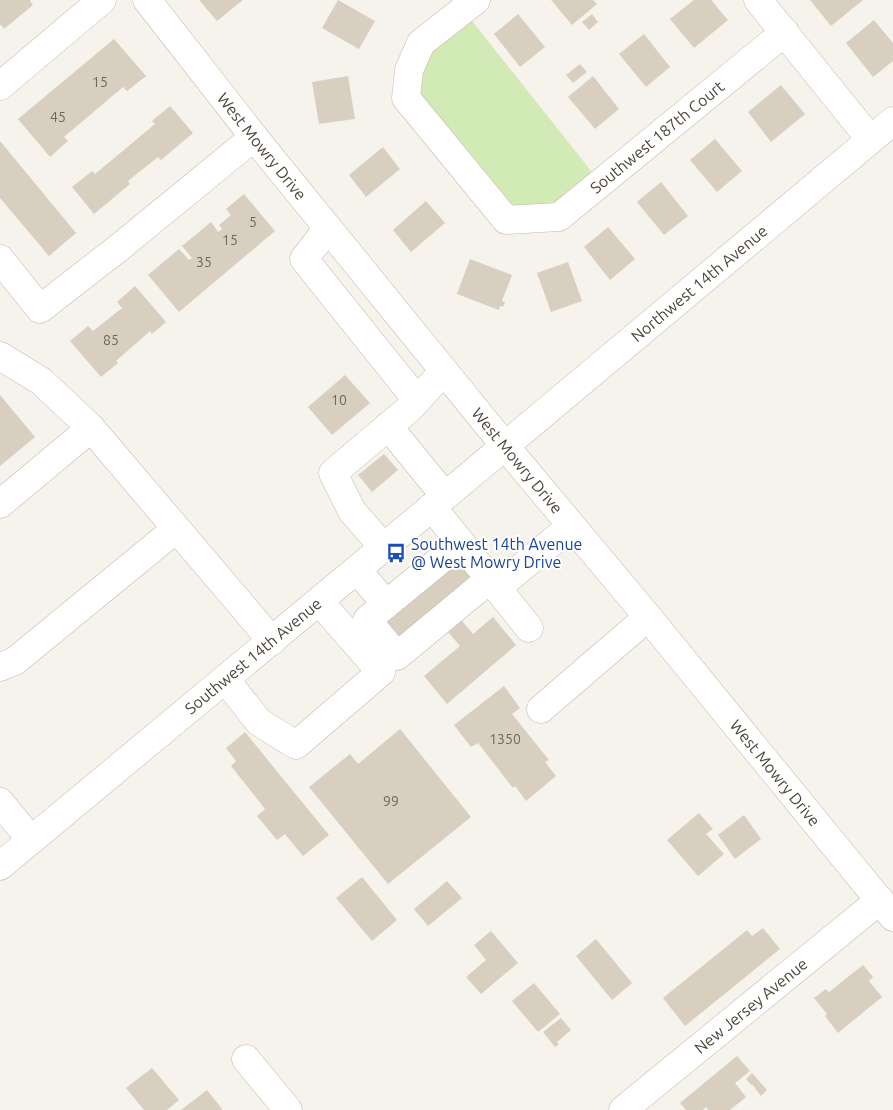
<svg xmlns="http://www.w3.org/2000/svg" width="893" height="1110" font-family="Ubuntu,sans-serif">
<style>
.green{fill:#d2eab5}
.building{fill:#d8cfc1}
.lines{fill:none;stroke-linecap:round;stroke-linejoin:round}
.minor-casing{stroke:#c2bbae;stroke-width:29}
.minor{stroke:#fff;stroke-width:28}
.labels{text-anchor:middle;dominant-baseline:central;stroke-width:4;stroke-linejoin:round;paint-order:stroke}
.number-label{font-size:14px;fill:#6e675b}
.street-label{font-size:16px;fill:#4b4439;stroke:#fff}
.transit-label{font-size:16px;fill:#164399;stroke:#fff;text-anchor:start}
</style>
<rect width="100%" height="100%" fill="#f6f3ec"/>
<path class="green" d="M465,12l134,169 -42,32 -50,4 -98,-120 3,-26z"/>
<g class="building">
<path d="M0,0h31l-1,1 3,4 -29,24 -3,-4 -1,1z"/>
<path d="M199,0h44l-26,21z"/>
<path d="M338,0l37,21 -16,28 -37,-21z"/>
<path d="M551,0h42l4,4 -25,21z"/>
<path d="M694,0h17l17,20 -34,28 -24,-29z"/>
<path d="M810,0h53l-32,26z"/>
<path d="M518,14l27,33 -25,20 -26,-33z"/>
<path d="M592,14l6,8 -9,8 -7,-8z"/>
<path d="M874,20l19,23v18l-20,16 -27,-34z"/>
<path d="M644,34l26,33 -24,20 -27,-33z"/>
<path d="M114,39l32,37 -19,15 -4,-4 -59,50 4,4 -18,16 -32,-38z"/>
<path d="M580,64l7,8 -14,11 -7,-8z"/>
<path d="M348,76l7,43 -36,5 -7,-42z"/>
<path d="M593,76l26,33 -24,20 -27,-32z"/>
<path d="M781,85l24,29 -34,28 -23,-30z"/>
<path d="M170,106l23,27 -32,27 -3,-3 -30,24 2,3 -36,30 -22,-27 20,-16 3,3 60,-50 -3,-3z"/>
<path d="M715,139l27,32 -25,21 -27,-32z"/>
<path d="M0,141l76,92 -27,23 -49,-58z"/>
<path d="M383,147l17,22 -34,28 -17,-22z"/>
<path d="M661,182l27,34 -24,19 -27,-33z"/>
<path d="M244,194l31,37 -96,81 -31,-37 31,-26 10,11 3,-2 -10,-12 29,-24 7,10 4,-3 -3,-4 12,-10 -5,-6z"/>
<path d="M426,201l19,22 -34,29 -18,-22z"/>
<path d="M608,227l27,32 -25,21 -26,-33z"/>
<path d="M470,259l42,16 -10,26 3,1 -2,5 -3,-1 -1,4 -42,-16z"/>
<path d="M568,262l14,39 -31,11 -14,-39z"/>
<path d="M135,286l31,36 -14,12 -2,-3 -34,30 2,2 -17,14 -31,-36 18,-15 5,5 29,-23 -5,-6z"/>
<path d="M345,375l25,28 -38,32 -24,-28z"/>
<path d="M0,395l35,42 -35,29z"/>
<path d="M384,454l14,16 -26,22 -14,-17z"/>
<path d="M455,556l16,20 -27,23 29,35 20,-17 23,28 -69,59 -23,-28 36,-30 -30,-35 -39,33 -17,-19z"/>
<path d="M504,686l16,22 -8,6 37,46 -4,2 11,14 -30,25 -11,-15 -2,2 -35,-45 -7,4 -17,-22z"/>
<path d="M400,729l71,88 -83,67 -79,-97 41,-33 8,10z"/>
<path d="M245,732l84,103 -26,21 -18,-22 -8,6 -20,-24 8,-7 -34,-43 5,-5 -10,-13z"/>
<path d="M699,813l14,16 -7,5 18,20 -26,22 -31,-36z"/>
<path d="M744,815l17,24 -26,20 -17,-24z"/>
<path d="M362,877l35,43 -25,21 -36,-43z"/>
<path d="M447,881l15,17 -34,28 -14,-17z"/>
<path d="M763,928l17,21 -95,77 -22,-28 84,-68 5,6z"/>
<path d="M491,931l27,32 -37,31 -15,-17 20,-17 -12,-15z"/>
<path d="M596,939l36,44 -20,17 -36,-44z"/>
<path d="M863,965l10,12 -4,4 13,16 -44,36 -13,-17 2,-2 -13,-16 12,-9 3,3z"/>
<path d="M534,983l26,31 -22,18 -26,-31z"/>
<path d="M561,1018l10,12 -14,12 2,2 -4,3 -12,-15z"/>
<path d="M737,1056l13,15 -15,12 11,14 -16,13h-22l-2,-3 -3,3h-17l-6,-7z"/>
<path d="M152,1068l27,32 -12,10h-23l-18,-22z"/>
<path d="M752,1073l15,17 -6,6 -9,-12 -1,1 -5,-6z"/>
<path d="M207,1090l15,19 -1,1h-40z"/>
</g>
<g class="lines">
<defs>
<g id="minor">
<path id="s1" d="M147,0l107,137 251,309 143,171 245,300"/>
<path id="s2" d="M476,0l-55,43 -12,27 -3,28 100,122 53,-3 226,-185"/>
<path d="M758,0l112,139"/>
<path d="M0,86l102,-86"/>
<path d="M328,228l-24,31 113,141"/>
<path d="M0,259l40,50 76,-59 138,-113"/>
<path d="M0,356l41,25 50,47"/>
<path d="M388,426l57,70"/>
<path d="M0,504l91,-76 181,213"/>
<path d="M432,507l65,81 74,-62"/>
<path d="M461,543l-94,77 30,36 93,-77"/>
<path d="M384,548l-32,-37 -19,-38 77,-65 34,-37"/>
<path d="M357,570l29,34"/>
<path d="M497,588l32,40"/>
<path d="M0,667l15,-6 161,-132"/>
<path d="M225,679l34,43 37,23 85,-73 -62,-71"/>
<path d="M541,709l107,-92"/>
<path d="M0,802l31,38"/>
<path id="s3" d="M0,866l432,-359 461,-386"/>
<path d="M246,1059l42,51"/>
<path id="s4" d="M623,1110l257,-210"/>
</g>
</defs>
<use href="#minor" class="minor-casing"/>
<use href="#minor" class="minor"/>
</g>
<defs>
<symbol id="bus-bare" viewBox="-9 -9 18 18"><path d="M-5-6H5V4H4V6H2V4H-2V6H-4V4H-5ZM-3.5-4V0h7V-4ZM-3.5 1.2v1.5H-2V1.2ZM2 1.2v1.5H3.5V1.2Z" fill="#1a4fb4" stroke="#fff" stroke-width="2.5" paint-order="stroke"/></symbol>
</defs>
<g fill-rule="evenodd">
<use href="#bus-bare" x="382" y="539" width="28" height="28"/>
</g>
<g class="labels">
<g class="number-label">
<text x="100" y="82">15</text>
<text x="58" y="117">45</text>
<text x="253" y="222">5</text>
<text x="230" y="240">15</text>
<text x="204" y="262">35</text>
<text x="111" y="340">85</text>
<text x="339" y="400">10</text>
<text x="505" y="739">1350</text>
<text x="391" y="801">99</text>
</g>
<g class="street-label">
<text stroke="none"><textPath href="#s2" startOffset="465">Southwest 187th Court</textPath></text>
<text stroke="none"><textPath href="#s1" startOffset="186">West Mowry Drive</textPath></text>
<text stroke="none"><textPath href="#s3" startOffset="910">Northwest 14th Avenue</textPath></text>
<text stroke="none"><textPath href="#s1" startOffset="591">West Mowry Drive</textPath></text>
<text stroke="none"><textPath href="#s3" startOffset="329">Southwest 14th Avenue</textPath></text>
<text stroke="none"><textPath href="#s1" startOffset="996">West Mowry Drive</textPath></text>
<text stroke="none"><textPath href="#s4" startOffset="165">New Jersey Avenue</textPath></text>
</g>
<g class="transit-label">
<text x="411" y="544">Southwest 14th Avenue<tspan x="411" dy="18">@ West Mowry Drive</tspan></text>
</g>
</g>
</svg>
